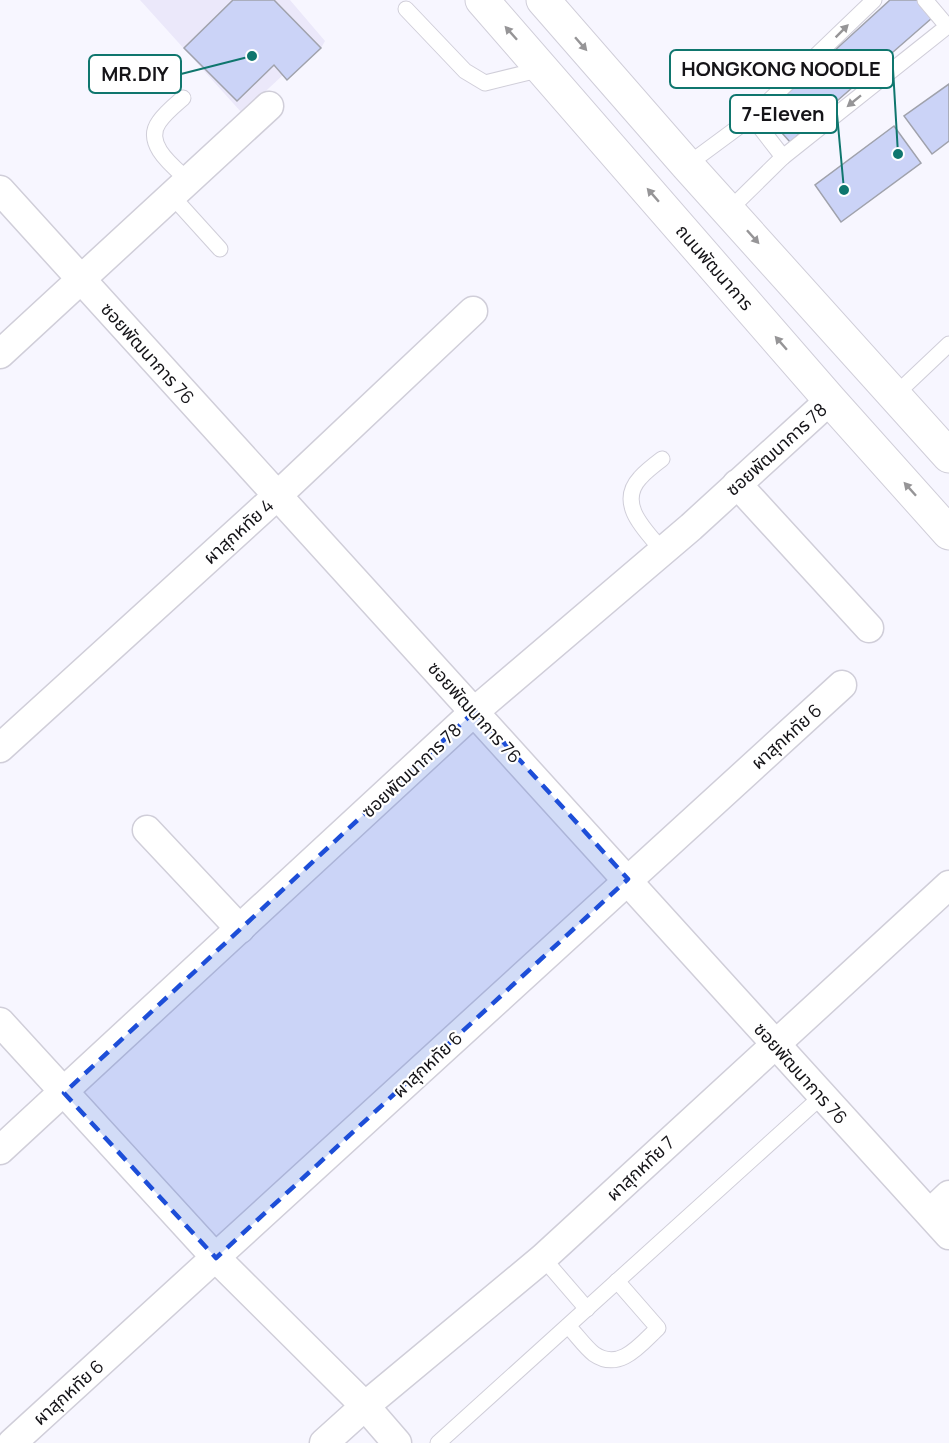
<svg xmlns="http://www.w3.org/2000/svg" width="949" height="1443" font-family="Manrope,'Noto Sans Thai',sans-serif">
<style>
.built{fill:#ebe8fa}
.building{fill:#cbd3f7;stroke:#a0a2ac;stroke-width:1.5}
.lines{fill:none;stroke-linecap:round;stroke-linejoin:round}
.service-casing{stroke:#d0ced9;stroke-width:17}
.minor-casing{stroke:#d0ced9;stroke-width:31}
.secondary-casing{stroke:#d0ced9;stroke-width:35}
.service{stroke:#fff;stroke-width:15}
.minor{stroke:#fff;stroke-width:28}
.secondary{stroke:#fff;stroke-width:33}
.oneway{fill:#969597}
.marked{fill:#1d4ed8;fill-opacity:0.2;stroke:#1d4ed8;stroke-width:4.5;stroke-dasharray:12 8;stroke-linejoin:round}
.labels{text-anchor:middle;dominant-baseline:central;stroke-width:4.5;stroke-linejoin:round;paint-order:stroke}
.street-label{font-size:18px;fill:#151418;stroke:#fff}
.leader{fill:none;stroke:#0f766e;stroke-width:2}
.callout-dot{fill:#0f766e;stroke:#fff;stroke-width:2}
.callout{fill:#fff;stroke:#0f766e;stroke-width:2}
.callout-label{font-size:20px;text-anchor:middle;font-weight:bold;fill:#151418}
</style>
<rect width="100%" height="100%" fill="#f7f6ff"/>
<path class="built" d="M140,0h150l35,41 -4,7 -34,32 -4,-5 -41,38z"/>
<g class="building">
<path d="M233,0h41l47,48 -34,32 -13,-15 -37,36 -53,-53z"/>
<path d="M890,0h27l15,18 -142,124 -25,-28z"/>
<path d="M949,84v57l-17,13 -28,-38z"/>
<path d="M894,126l27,37 -80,59 -26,-37z"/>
</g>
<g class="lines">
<defs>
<g id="service">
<path d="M925,0l22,26"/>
<path d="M406,9l59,62 20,12 57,-14"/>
<path d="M183,98c-8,7 -18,15 -24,24 -16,22 15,45 29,58"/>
<path d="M752,117l31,40"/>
<path d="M687,165l65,-48 122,-117"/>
<path d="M172,196l48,53"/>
<path d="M729,210l54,-53 166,-132"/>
<path d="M895,395l54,-51"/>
<path d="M662,459c-8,6 -16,12 -22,19 -24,26 6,53 23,73"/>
<path d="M543,1258l44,51"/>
<path d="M568,1326c8,8 17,21 26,28 26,18 47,-10 64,-26l-41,-47"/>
<path d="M438,1443l384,-347"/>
</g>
<g id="minor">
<path d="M0,190l949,1045"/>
<path d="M0,354l269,-248"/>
<path d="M737,484l132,144"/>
<path d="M0,748l278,-253 195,-184"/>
<path d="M147,830l93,99"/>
<path d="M0,1022l216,236 149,148 32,37"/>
<path d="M0,1150l475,-439 216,-184 139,-127"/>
<path d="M930,1213l19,-18"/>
<path d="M12,1443l830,-758"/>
<path d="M324,1443l41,-37 178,-148 406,-373"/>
</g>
<g id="secondary">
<path d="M482,0l348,400 119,133"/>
<path d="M543,0l144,165 262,291"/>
</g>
</defs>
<use href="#service" class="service-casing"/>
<use href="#minor" class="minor-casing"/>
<use href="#secondary" class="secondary-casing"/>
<use href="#service" class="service"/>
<use href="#minor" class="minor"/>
<use href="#secondary" class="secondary"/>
</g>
<defs><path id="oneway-solid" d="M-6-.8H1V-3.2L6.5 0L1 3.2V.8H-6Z" transform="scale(1.5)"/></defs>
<g class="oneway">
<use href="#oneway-solid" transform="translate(842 31) rotate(-45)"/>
<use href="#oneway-solid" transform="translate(511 33) rotate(-132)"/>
<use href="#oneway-solid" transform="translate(581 44) rotate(49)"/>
<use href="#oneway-solid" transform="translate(854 101) rotate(141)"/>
<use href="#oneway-solid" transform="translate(653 195) rotate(-131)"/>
<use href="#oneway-solid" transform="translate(753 237) rotate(48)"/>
<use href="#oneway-solid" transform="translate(781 343) rotate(-131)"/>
<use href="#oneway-solid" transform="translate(910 489) rotate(-132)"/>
</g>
<path class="marked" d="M475,711l153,168 -412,379 -152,-165z"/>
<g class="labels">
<g class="street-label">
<text transform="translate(715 267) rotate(49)">ถนนพัฒนาการ</text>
<text transform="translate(148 353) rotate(48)">ซอยพัฒนาการ 76</text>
<text transform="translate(776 449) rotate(-42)">ซอยพัฒนาการ 78</text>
<text transform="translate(238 531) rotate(-42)">ผาสุกหทัย 4</text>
<text transform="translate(475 712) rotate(48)">ซอยพัฒนาการ 76</text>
<text transform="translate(786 736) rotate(-42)">ผาสุกหทัย 6</text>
<text transform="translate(411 770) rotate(-43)">ซอยพัฒนาการ 78</text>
<text transform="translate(427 1064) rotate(-43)">ผาสุกหทัย 6</text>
<text transform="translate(801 1073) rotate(48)">ซอยพัฒนาการ 76</text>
<text transform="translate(640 1168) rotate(-43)">ผาสุกหทัย 7</text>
<text transform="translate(68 1392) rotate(-42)">ผาสุกหทัย 6</text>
</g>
</g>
<path class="leader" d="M898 154L893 69M252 56L181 74M844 190L837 114"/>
<g class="callout-dot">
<circle cx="898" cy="154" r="6"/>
<circle cx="252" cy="56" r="6"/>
<circle cx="844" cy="190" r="6"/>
</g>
<g class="callout">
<rect x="670" y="50" width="223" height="38" rx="6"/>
<rect x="89" y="55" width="92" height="38" rx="6"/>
<rect x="730" y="95" width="107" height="38" rx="6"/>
</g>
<g class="callout-label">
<text x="781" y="76">HONGKONG NOODLE</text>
<text x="135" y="81">MR.DIY</text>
<text x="783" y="121">7-Eleven</text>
</g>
</svg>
